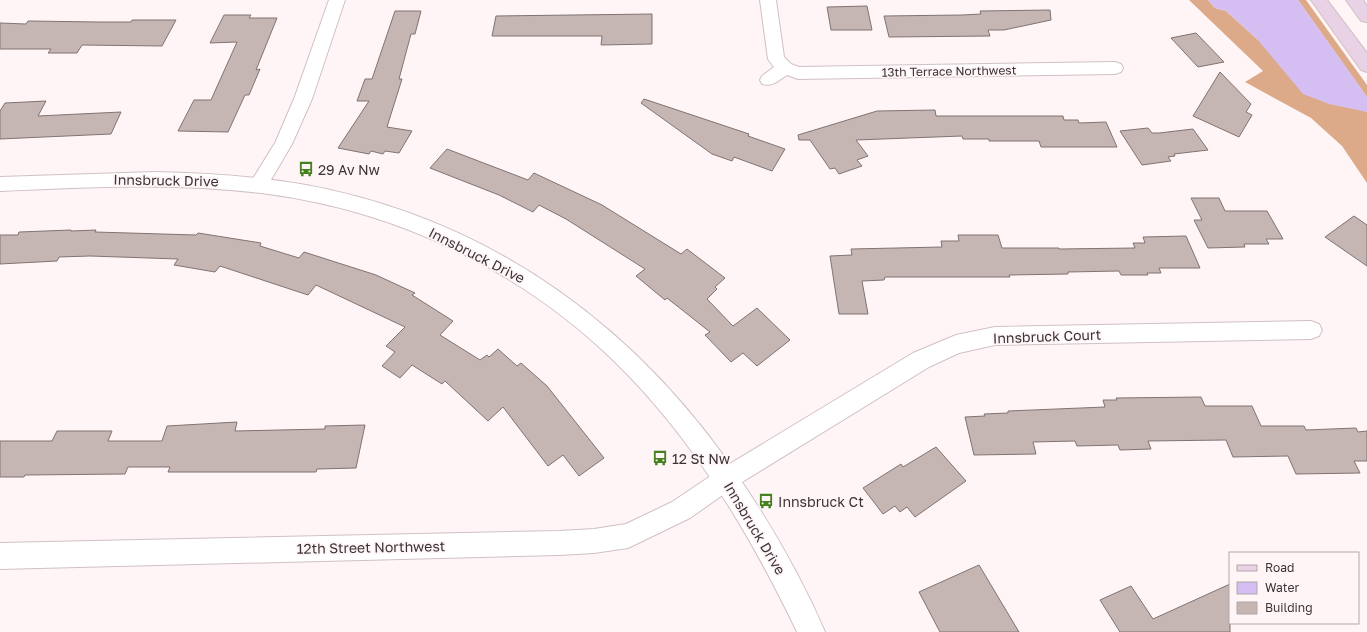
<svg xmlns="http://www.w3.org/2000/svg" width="1367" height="632" font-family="'Golos Text',sans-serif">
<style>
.forest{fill:#ddaa89}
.water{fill:#d5bef1}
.building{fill:#c5b5b3;stroke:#817371}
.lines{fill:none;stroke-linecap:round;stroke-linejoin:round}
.minor-casing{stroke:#d0c0c4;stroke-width:2}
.tertiary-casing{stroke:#d0c0c4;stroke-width:2}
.secondary-casing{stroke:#d0c0c4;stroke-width:2}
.minor{fill:#fff;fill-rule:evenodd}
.tertiary{fill:#fff;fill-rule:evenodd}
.secondary{fill:#e9d1e6;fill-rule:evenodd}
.labels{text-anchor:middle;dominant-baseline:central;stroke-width:3.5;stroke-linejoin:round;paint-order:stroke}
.far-street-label{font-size:12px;fill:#3a3436;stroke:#fff5f7}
.poi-label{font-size:14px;fill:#3a3436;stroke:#fff5f7;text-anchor:start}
.street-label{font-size:14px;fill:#3a3436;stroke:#fff5f7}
</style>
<rect width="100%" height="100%" fill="#fff5f7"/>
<g class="forest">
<path d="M1189,0h19l7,8 11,3 31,28 104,71 6,2v71l-25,-37 -31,-28 -66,-36 18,-11z"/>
<path d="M1298,0h8l61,85v12z"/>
</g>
<path class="water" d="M1208,0h90l69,97v15l-38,-8 -26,-10 -46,-55 -31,-28 -11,-3z"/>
<g class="building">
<path d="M867,6l5,24h-41l-4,-23z"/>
<path d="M1050,10l1,10 -47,10h-16l2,6 -101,1 -5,-21 78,-1 19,-1 -1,-3z"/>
<path d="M395,11h26l-6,23h-4l-12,45h3l-15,48 25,4 -13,22 -14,-2 -2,3 -12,-3 -2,3 -31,-6 31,-47h-12l8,-22h7z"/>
<path d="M652,14v30l-51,1 1,-9h-110l4,-20z"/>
<path d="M224,15h27l-2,3h28l-21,52 4,-1 -11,26h-4l-17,37 -50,-1 16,-31h17l26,-58 -27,1z"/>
<path d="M132,20h44l-14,26 -80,-1 -5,8h-29l3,-4h-51v-26l26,1 2,-3 71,1h32z"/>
<path d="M1196,33l28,29 -26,5 -27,-29z"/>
<path d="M1220,72l31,32 -5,8 6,3 -13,22 -46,-21z"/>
<path d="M644,99l105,35 -1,2 37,13 -13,22 -38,-14 -2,4 -20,-7 -71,-51z"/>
<path d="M46,101l-8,15 83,-4 -10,22 -111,5v-28l5,-8z"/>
<path d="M935,110l1,6h127l1,4h14l1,3 27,-1 11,25h-76l-2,-6h-50v-2h-26l-1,-3 -106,4 12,16 -11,4 5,6 -23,8 -4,-6 -5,1 -20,-29h-11l-1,-5 79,-24z"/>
<path d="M1148,128l4,5h7l34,-4 15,21 -34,4 1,2 -7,1 3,4 -29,4 -22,-34z"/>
<path d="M447,149l81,31 6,-7 68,32 79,49 6,-5 38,29 -10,9 2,2 -10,10 26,27 24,-18 33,32 -33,26 -14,-13 -12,9 -26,-27 5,-3 -43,-34 -2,2 -29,-24 9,-7 -79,-50 -27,-14 -6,7 -34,-17 -69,-27z"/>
<path d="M1191,198h28l6,13h42l16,28h-17l3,5h-25l1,3 -37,1 -14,-28h8z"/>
<path d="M1354,216l13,9v41l-42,-29z"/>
<path d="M71,230v1l25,-1 -1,2 101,3 2,-2 63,10 -1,3 39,12 5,-6 72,23 39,18 -3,2 41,26 -13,14 40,25 7,-5 2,2 9,-8 19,17 4,-3 26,23 57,72 -25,18 -16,-21 -15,11 -45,-59 -15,14 -43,-40 -3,3 -30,-19 -12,13 -18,-12 13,-14 -9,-6 19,-19 -89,-42 -8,10 -88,-29 -5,6 -41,-7 4,-6 -88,-3 -31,1 -2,4 -57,3v-29h18l1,-3z"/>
<path d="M958,235h40l4,13h57v1l76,-1 -2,-5h12l-2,-6 43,-1 14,32h-41l2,5h-14l1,2h-27l-2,-4 -51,1v2l-59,1 1,2h-125l-1,3 -22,1 6,33h-29l-9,-58 22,-1 -1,-6 91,-2 -1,-6h18z"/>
<path d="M1201,397l4,9h47l9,20h43l2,4 50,-2 2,4 9,-1v30h-13l6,12 -64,1 -8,-18 -55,1 -7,-17 -78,1 3,8 -31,1 -2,-5 -41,1 -2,-5 -42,1 3,12 -62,1 -9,-38 20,-1 -1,-2 24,-1v-2l97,-4 -2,-7h14l-1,-2z"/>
<path d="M237,422l-2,9 90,-2v-3l40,-1 -9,43 -39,1 -1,3h-148l2,-5h-42l-3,7 -100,1 -1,2h-24v-36h52l5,-10h55l-4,10h54l5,-15z"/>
<path d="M936,447l30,34 -51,36 -8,-10 -7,5 -5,-6 -12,8 -20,-26 38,-24 2,3z"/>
<path d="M979,565l40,67h-79l-21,-40z"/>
<path d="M1230,584v48h-110l-20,-32 31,-14 22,33z"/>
</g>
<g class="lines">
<defs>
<g id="minor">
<path d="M329,0h16l-33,99 -20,45 -27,46 -7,2 -7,-2 -2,-5 26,-42 19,-44z"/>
<path d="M760,0h16l8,57 7,7 8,3 316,-5 6,2 2,4 -2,4 -6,2 -317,5 -11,-4c-9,6 -15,12 -25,9l-2,-4 2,-4 12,-9 -6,-8z"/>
<path d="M1311,321l8,3 3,6 -3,6 -8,3 -316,6 -36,8 -30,14 -195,120 -44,31 -62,30 -34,5 -35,2 -559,14v-26l559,-12 35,-2 32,-5 46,-22 46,-31 195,-118 43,-18 39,-8z"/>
</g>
<path id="tertiary" d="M154,172c51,1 101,4 152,13 189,35 338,146 442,306 29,44 56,92 77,141h-28c-47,-98 -104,-194 -182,-270 -94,-92 -218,-151 -347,-168 -89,-12 -179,-7 -268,-3v-14z"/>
<g id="secondary">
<path d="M1311,0h16l40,53v19l-6,-2z"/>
<path d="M1346,0h17l4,6v16l-6,-1z"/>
</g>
</defs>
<use href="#minor" class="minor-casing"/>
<use href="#tertiary" class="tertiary-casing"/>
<use href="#secondary" class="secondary-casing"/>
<use href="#minor" class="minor"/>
<use href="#tertiary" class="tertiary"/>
<use href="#secondary" class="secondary"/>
</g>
<defs>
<symbol id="bus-bare" viewBox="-9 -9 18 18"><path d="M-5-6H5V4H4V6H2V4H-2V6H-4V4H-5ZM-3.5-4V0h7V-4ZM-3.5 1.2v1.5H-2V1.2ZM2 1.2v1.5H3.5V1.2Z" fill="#45811e" stroke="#fff5f7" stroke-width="2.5" paint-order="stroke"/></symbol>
</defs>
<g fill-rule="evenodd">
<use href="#bus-bare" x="295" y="158" width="22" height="22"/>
<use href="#bus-bare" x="649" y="447" width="22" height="22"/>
<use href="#bus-bare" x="755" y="490" width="22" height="22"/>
</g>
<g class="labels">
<g class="far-street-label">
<text transform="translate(949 71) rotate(-1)">13th Terrace Northwest</text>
</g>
<g class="poi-label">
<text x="318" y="169">29 Av Nw</text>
<text x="672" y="458">12 St Nw</text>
<text x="778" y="501">Innsbruck Ct</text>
</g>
<g class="street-label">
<text transform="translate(166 180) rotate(1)">Innsbruck Drive</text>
<text transform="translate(477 255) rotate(27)">Innsbruck Drive</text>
<text transform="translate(1047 336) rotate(-2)">Innsbruck Court</text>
<text transform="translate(755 528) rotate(59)">Innsbruck Drive</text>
<text transform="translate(371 547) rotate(-1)">12th Street Northwest</text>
</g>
</g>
<rect x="1229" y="552" width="130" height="72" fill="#fff5f7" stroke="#b0a8aa"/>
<rect x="1237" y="565" width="20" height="6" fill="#e9d1e6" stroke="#b0a8aa"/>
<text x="1265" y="572" font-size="12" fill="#3a3436">Road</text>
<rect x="1237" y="582" width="20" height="12" fill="#d5bef1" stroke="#b0a8aa"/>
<text x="1265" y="592" font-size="12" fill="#3a3436">Water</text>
<rect x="1237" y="602" width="20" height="12" fill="#c5b5b3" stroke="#b0a8aa"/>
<text x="1265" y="612" font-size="12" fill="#3a3436">Building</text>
</svg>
